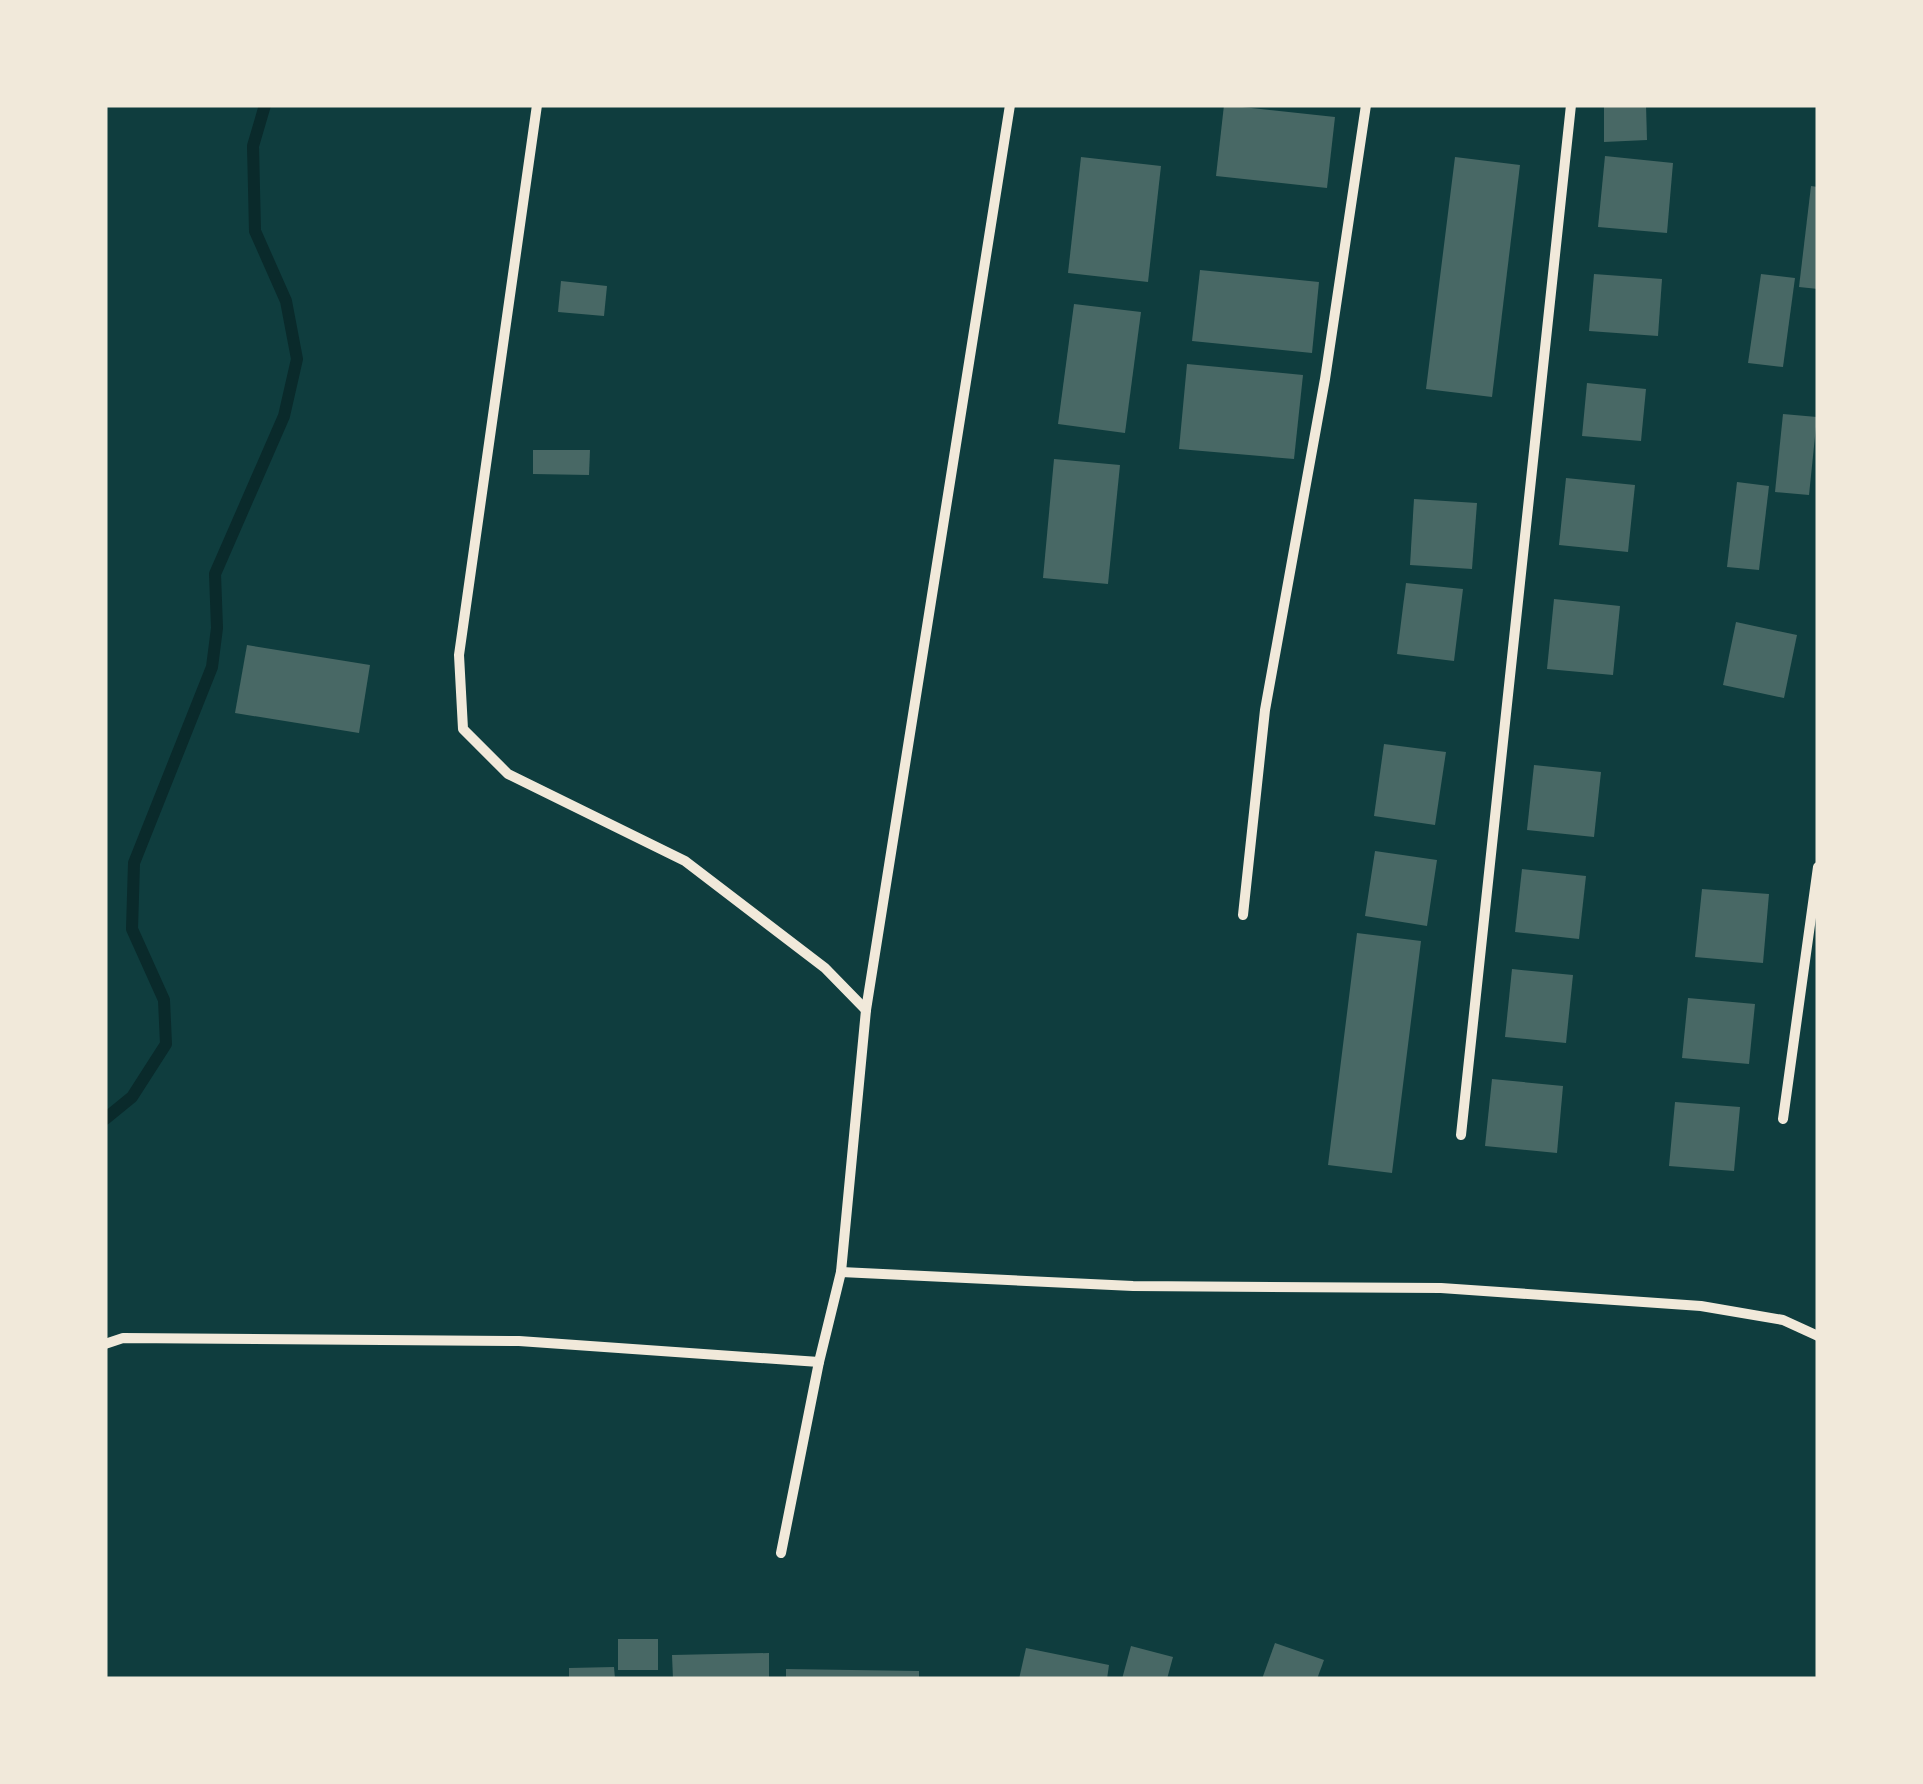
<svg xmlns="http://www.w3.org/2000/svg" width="1923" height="1784" font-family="Roboto,sans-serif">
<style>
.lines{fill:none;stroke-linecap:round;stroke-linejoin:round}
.stream{stroke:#0a2a2b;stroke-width:12}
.building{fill:#486865}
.minor{stroke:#f1e9da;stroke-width:10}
</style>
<rect width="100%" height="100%" fill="#0f3d3e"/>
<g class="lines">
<path class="stream" d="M105,1119l27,-22 34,-53 -2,-44 -32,-71 2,-66 78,-196 5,-39 -2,-54 69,-158 13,-57 -11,-58 -31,-70 -2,-85 12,-41"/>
</g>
<g class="building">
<path d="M1224,105l111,12 -8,71 -111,-12z"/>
<path d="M1604,105h42l1,35 -43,2z"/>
<path d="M1605,156l68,7 -6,70 -69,-6z"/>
<path d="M1081,157l80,9 -13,116 -80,-9z"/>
<path d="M1455,157l65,8 -28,232 -66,-8z"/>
<path d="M1811,186l7,1v102l-19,-2z"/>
<path d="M1200,270l119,12 -7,71 -120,-12z"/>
<path d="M1594,274l68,5 -4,57 -69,-5z"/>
<path d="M1761,274l34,4 -12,89 -35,-4z"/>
<path d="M561,281l46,5 -3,30 -46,-4z"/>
<path d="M1074,304l67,8 -16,121 -67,-9z"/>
<path d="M1187,364l116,11 -9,84 -115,-10z"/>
<path d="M1587,383l59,6 -5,52 -59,-5z"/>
<path d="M1783,414l34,3 -8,78 -34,-3z"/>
<path d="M533,450h57l-1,25 -56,-1z"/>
<path d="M1054,459l66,6 -12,119 -65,-6z"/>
<path d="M1566,478l69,7 -7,67 -69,-7z"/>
<path d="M1737,482l32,4 -10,84 -32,-3z"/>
<path d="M1414,499l63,4 -5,66 -62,-4z"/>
<path d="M1406,583l57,6 -9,72 -57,-7z"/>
<path d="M1554,599l66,7 -7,69 -66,-6z"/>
<path d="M1736,622l61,13 -13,63 -61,-13z"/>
<path d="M247,645l123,20 -11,68 -124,-20z"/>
<path d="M1384,744l62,8 -11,73 -61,-9z"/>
<path d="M1534,765l67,7 -7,65 -67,-7z"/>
<path d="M1375,851l62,9 -10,66 -62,-10z"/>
<path d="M1522,869l64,7 -7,63 -64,-7z"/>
<path d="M1702,889l67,5 -6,69 -68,-6z"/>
<path d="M1357,933l64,8 -29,232 -64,-8z"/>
<path d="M1512,969l61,6 -7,68 -61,-6z"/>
<path d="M1688,998l67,6 -6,60 -67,-6z"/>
<path d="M1492,1079l71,7 -6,67 -72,-7z"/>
<path d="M1675,1102l65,5 -6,64 -65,-5z"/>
<rect x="618" y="1639" width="40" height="31"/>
<path d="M1275,1643l49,17 -7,19h-55z"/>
<path d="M1131,1646l42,11 -6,22h-45z"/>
<path d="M1026,1648l83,17 -2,14h-88z"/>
<path d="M769,1653v26h-96l-1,-24z"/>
<path d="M614,1667l1,12h-46v-11z"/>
<path d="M786,1669l133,2v8h-133z"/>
</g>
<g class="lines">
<g class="minor">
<path d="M537,105l-78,550 4,74 45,45 177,87 140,107 41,42"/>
<path d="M1243,915l22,-205 60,-331 41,-274"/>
<path d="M1783,1119l35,-252"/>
<path d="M1461,1135l110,-1030"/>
<path d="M841,1272l292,14 308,2 260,18 82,14 35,16"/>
<path d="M105,1344l18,-6 396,3 300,21"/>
<path d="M781,1553l38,-191 22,-90 25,-262 144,-905"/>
</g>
</g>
<rect width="1923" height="1784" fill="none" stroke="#f1e9da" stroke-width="215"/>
</svg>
